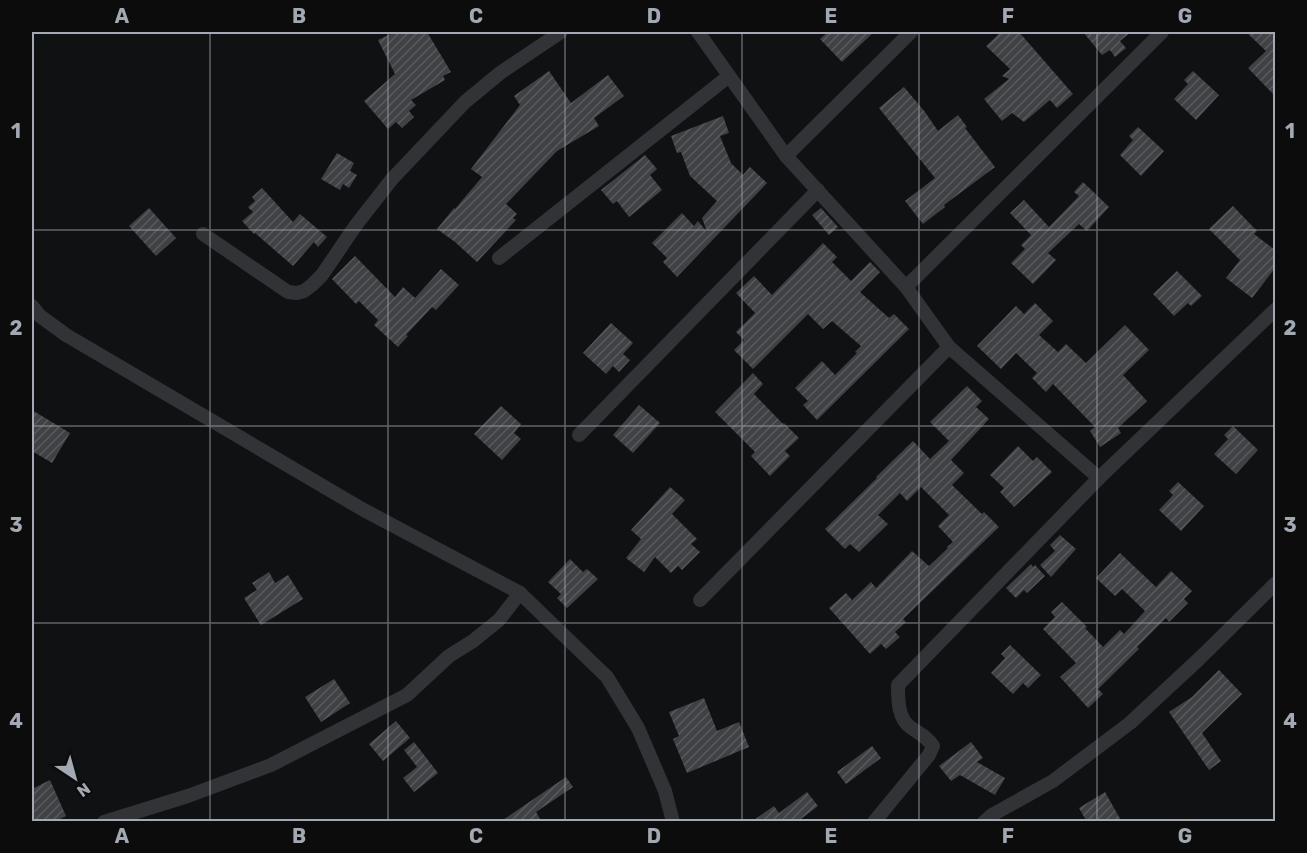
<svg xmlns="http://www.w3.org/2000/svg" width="1307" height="853" font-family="Rubik,sans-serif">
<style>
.building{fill:url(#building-hatch)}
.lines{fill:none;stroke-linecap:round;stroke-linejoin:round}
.minor{stroke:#323337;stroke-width:14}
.grid{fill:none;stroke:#a2a9b2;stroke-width:1.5;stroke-opacity:0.55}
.neatline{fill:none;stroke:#a2a9b2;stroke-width:2}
.grid-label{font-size:20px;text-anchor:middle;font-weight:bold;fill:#a2a9b2}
</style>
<defs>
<pattern id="building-hatch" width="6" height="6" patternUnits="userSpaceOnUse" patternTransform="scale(1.5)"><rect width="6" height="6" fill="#404145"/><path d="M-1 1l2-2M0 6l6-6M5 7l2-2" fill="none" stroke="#585a5d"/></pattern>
</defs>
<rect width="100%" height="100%" fill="#101112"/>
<g class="building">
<path d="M395,32h32l24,40 -8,4 2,4 -34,20 5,5 -7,6 5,6 -12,11 -6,-6 -8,7 -24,-28 31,-27 -17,-34z"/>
<path d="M828,32h46l-32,30 -22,-23z"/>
<path d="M1001,32h18l54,62 -16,14 -7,-8 -26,22 -12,-9 -10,8 -18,-22 25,-20 -7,-3 8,-7 -24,-23z"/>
<path d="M1083,32h48l-11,9 6,7 -11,9 -5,-7 -8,5z"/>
<path d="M1246,32h29v64l-27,-28 18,-17z"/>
<path d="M549,71l22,32 37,-28 16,21 -30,22 5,8 -42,25 -51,53 11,10 -4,4 3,2 -39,42 -22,-20 -18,-13 17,-21 1,1 27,-32 -11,-8 49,-64 -6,-9z"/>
<path d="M1193,71l26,24 -23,25 -22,-21 14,-15 -4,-4z"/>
<path d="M904,87l21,25 13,19 20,-16 9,12 -2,1 30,39 -51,38 1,2 -22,17 -18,-23 30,-23 -56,-70z"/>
<path d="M723,116l6,17 -9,3 11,27 12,12 7,-8 17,16 -90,94 -14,-15 4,-4 -15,-15 30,-30 12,13 4,-5 9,11 -5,-14 15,-17 -27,-25 -9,-24 -4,1 -6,-17z"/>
<path d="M1138,127l26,24 -23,25 -21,-21 13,-15 -4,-4z"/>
<path d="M337,153l17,10 -4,8 7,4 -8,13 -6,-4 -3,6 -19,-11z"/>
<path d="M645,155l12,14 -7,6 12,15 -33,27 -12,-16 -4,3 -12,-14z"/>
<path d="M1083,182l26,25 -22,24 -8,-7 -31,29 8,7 -23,24 -22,-21 14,-14 -4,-4 10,-10 -21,-22 14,-13 25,27 30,-31 -5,-4z"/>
<path d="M262,188l31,34 7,-8 27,23 -9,10 -4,-5 -21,24 -38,-33 -1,1 -12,-13 11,-9 -5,-5 7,-6 -3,-4z"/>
<path d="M1233,206l24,25 -3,3 21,16v18l-23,30 -26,-20 14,-18 -31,-31z"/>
<path d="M149,208l27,30 -20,18 -27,-30z"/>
<path d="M821,208l17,19 -9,8 -17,-20z"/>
<path d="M823,243l14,14 -5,5 19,19 19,-19 10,10 -20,20 29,26 5,-4 15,15 -92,91 -14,-15 5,-4 -13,-13 27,-27 13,14 22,-22 -2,-1 6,-6 -29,-25 -9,8 -15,-15 -55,55 -19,-19 10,-10 -8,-8 19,-19 -19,-20 18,-17 18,19z"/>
<path d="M355,256l40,41 8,-10 12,11 26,-29 18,16 -23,25 -4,-3 -26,28 2,1 -10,11 -24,-22 4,-5 -19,-19 -3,3 -24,-25z"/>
<path d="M1177,271l25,25 -11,10 -3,-3 -14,13 -21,-22z"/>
<path d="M1035,303l18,18 -14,14 19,17 8,-8 20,19 39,-38 24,25 -26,25 24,26 -29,27 3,5 -21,14 -10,-16 5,-4 -42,-43 -7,8 -14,-14 5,-5 -21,-20 -15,16 -24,-23 39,-40 8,8z"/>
<path d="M611,323l22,20 -10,11 7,6 -11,12 -6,-6 -7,8 -23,-21z"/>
<path d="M753,373l10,11 -9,10 29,30 1,-1 15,15 -14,13 5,5 -20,20 -19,-20 4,-4 -40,-40z"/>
<path d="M967,386l15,15 -6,6 13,12 -38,41 13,13 -12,12 30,29 2,-2 15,15 -96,92 3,3 -11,10 5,5 -14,12 -5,-5 -11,10 -41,-46 17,-15 6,7 19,-18 5,6 36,-37 17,15 19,-18 -1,-1 6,-5 -15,-16 11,-11 -28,-28 -14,14 -7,-8 -22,22 10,9 -29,28 -9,-8 -5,5 -20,-20 52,-51 -1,-1 37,-36 17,18 19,-18 -19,-19z"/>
<path d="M639,405l21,18 -27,30 -20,-18z"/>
<path d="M501,406l20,18 -7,9 7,6 -19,21 -28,-26z"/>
<path d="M32,410l38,23 -18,30 -20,-12z"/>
<path d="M1233,426l25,24 -22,24 -22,-20 14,-15 -4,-4z"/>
<path d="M1018,446l15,15 4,-4 15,15 -38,35 -14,-15 4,-4 -14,-13z"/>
<path d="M1178,482l26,24 -23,25 -22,-21 14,-15 -4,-4z"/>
<path d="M670,487l15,13 -13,14 25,25 -6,5 9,8 -18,18 -4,-4 -7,7 -16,-16 -11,15 -18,-14 15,-19 -10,-9z"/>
<path d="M1060,535l16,14 -25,28 -11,-12 15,-14 -5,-6z"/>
<path d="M1120,553l36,34 15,-16 21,20 -8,8 4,4 -19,19 -3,-4 -29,29 2,2 -41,40 5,5 -15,14 -28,-31 16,-14 -33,-34 12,-12 -4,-5 11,-10 25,25 -2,1 18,19 17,-17 4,4 21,-23 -23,-22 -7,7 -19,-18z"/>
<path d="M570,559l13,13 4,-3 11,10 -31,29 -10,-10 4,-4 -13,-12z"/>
<path d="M1031,564l2,3 2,-2 10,11 -18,17 -3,-3 -8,8 -10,-10z"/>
<path d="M269,572l6,11 13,-8 15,24 -42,26 -17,-27 13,-8 -5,-7z"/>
<path d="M1010,645l31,30 -13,13 -5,-5 -10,11 -22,-21 14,-15 -4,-4z"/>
<path d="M1219,670l23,24 -40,39 19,28 -12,9 -40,-58 23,-15z"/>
<path d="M334,679l16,24 -29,19 -16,-25z"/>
<path d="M704,698l13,33 22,-9 10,25 -62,26 -14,-34 6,-3 -10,-24z"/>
<path d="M396,721l14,17 -27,23 -14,-17z"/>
<path d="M414,742l24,31 -24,19 -11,-14 14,-11 -13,-17z"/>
<path d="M971,742l12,16 -6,4 28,16 -10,17 -35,-20 -9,6 -12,-15z"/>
<path d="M872,746l9,12 -35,26 -9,-12z"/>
<path d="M566,777l7,10 -37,25 6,10h-42z"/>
<path d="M50,780l16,36 -12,6h-20l-2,-6v-27z"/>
<path d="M807,792l11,14 -21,16h-46l23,-16 5,7z"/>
<path d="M1105,792l17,30h-35l-8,-14z"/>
</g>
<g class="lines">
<g class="minor">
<path d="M698,32l88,124 120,131 256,-255"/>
<path d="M786,156l125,-124"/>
<path d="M203,234l85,58 9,1 7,-2 8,-6 10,-10 34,-50 36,-46 73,-77 35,-29 61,-41"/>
<path d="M499,258l230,-182"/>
<path d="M906,287l43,60 150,131"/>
<path d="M32,306l8,10 26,19 296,174 158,84 87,84 31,51 27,63 8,31"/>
<path d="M579,435l239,-245"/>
<path d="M700,600l249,-253"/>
<path d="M104,822l84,-26 83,-31 136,-70 42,-39 24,-15 26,-21 21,-27"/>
<path d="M874,822l55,-67 4,-9c-6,-9 -14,-13 -23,-19 -12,-9 -12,-27 -12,-42l201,-207 177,-169"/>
<path d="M984,822l8,-7 61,-34 77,-58 69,-64 77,-76"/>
</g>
</g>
<path class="grid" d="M210,32v790M388,32v790M565,32v790M742,32v790M919,32v790M1097,32v790M32,230h1244M32,426h1244M32,623h1244"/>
<rect width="1307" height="853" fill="none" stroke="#0c0c0d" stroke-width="66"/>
<g transform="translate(75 778) rotate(144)" stroke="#0c0c0d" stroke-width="4.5" paint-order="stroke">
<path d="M0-4.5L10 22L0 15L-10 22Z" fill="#a2a9b2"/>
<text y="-9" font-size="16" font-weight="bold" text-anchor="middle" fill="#a2a9b2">N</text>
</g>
<rect x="33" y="33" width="1241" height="787" class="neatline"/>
<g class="grid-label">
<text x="122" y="23">A</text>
<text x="299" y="23">B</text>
<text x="476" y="23">C</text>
<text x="654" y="23">D</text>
<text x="831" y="23">E</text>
<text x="1008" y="23">F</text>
<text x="1185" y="23">G</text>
<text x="16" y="138">1</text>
<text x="1290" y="138">1</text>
<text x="16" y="335">2</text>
<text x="1290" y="335">2</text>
<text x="16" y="532">3</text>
<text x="1290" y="532">3</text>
<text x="16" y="728">4</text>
<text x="1290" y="728">4</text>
<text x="122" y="843">A</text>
<text x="299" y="843">B</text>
<text x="476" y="843">C</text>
<text x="654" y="843">D</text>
<text x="831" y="843">E</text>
<text x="1008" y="843">F</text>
<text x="1185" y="843">G</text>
</g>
</svg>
